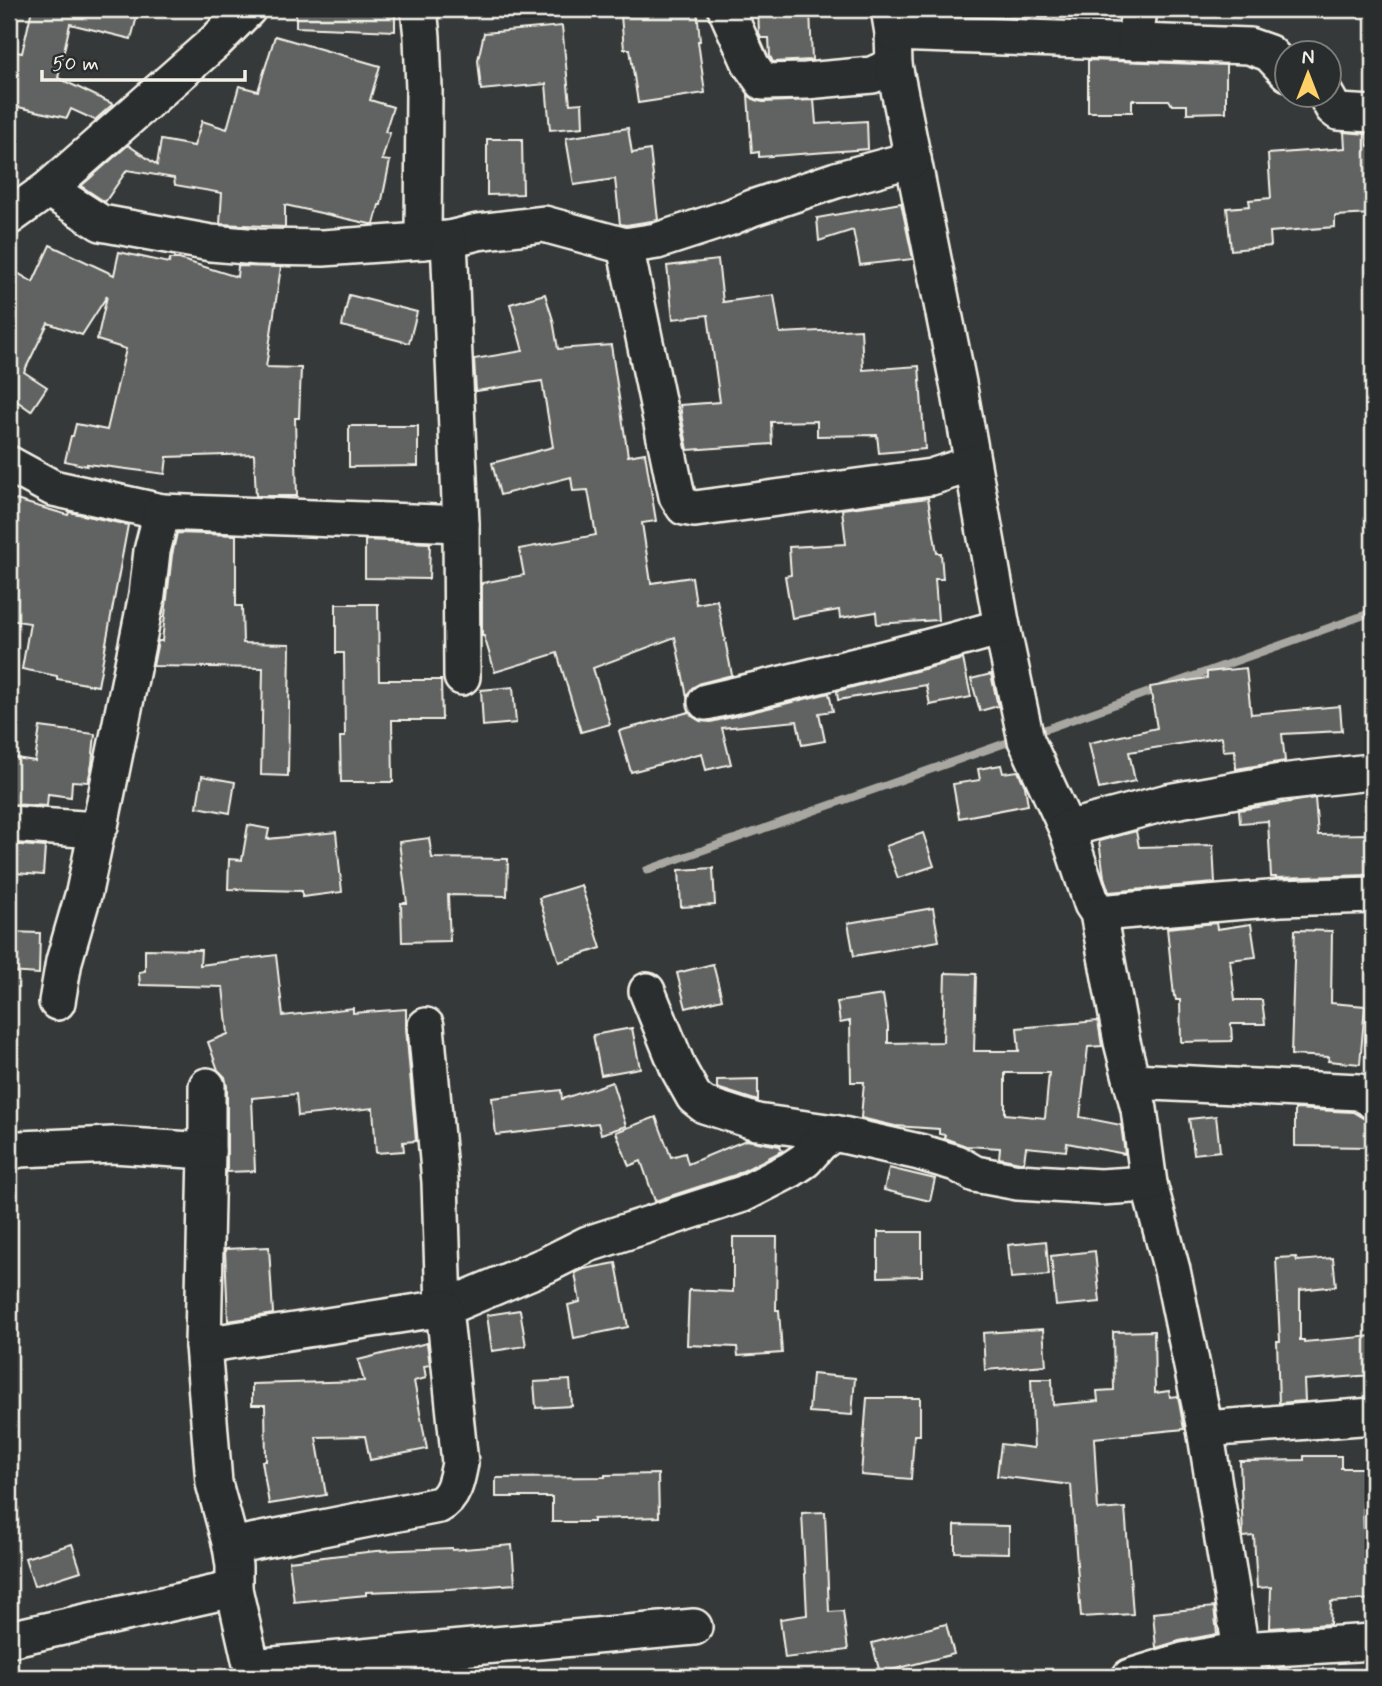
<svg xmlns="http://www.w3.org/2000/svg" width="1382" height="1686" font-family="Mynerve,sans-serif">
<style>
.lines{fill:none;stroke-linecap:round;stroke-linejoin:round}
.stream{stroke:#a8a7a1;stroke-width:8}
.building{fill:#616362;stroke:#f4f1e8;stroke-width:2;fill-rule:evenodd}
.minor-casing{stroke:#f4f1e8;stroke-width:40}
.minor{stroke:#2a2d2e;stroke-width:35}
</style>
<rect width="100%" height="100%" fill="#363939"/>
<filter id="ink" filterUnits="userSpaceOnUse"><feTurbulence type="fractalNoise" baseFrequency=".0143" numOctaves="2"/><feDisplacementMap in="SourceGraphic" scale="14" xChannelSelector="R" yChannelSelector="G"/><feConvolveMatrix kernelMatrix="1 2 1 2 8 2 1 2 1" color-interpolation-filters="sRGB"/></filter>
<g filter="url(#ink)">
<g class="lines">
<g class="stream">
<path d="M1032,734l341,-122"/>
<path d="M647,870l370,-131"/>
</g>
</g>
<g class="building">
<path d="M32,9h107l-8,30 -61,-15 -12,54 55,26 -18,16 -24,-11 -4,9 -58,-13v-20l7,-33 6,1z"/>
<path d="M296,9h99v22l-99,-4z"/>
<path d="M689,9h8l3,32h-2l7,52 -67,10 -8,-54h-6l-3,-33z"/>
<path d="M758,9h52l2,51 -39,2 -3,-6 -1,-18h-8l-2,-4z"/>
<path d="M562,26l8,78 12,-1 1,24 -33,3 -4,-46 -65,6 -3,-30 6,-27z"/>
<path d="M275,36l105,30 -10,34 23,7 -8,25 5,1 -8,27 8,1 -9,44h-2l-5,19h-4l-85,-19v22l-65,-3 2,-31 -47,-8 -1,-7 -47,-8 -22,32 -24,-16 47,-41 29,20 4,-25 33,6 8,-25 25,8 12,-43 19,5z"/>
<path d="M1088,60l138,5v47l-39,1v-8h-15l-3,-5h-37v12h-44z"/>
<path d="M748,95l7,5 8,2 51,-2 2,24 51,-3 1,28 -109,8v-5l-7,1z"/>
<path d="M628,128l4,25 18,-3 8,70 -32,5 -6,-1 -5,-45 -41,6 -8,-47z"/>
<path d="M1344,132l23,2 1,12 5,-1v69l-38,2v11l-65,5 1,14 -40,4 -4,-42 23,-2 -1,-6 22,-2 -3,-44 77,-6z"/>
<path d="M487,139h35l1,55 -36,1z"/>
<path d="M901,203l12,56 -53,6 -7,-35 -34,11 -2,-23z"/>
<path d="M50,245l64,30 5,-23 50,11 1,-4h9l58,18 1,-11 43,1 -15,100 35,1 -2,50h-4l2,78h-41l-2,-42 -87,3 -2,17 -78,-10v2l-22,-5 6,-25h2l3,-12 31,6 19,-81 -29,-9 10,-44 -25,39 -34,-12 -24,49 23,15 -16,24 -20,-14 -2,4v-133l24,14z"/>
<path d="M718,260l5,42 51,-7 6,38 81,-4 2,41 56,-4 6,83 -46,4 -2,-18 -60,1v-15l-46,1 1,22 -84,6 -6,-31 -2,-14 40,-3 -12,-87 -35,4 -6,-53z"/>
<path d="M545,294l8,26 5,29 53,-4 17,111 17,-3 11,68 -14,2 9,60 41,-6 4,27 21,-4 15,75 -31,8 -9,5 -5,9 -12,-60 -82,31 17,56 -29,8 -24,-79 -62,19 -11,-36h-2v-53l42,-8 -5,-26 77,-14 -8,-45 -15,1 -2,-14 -71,18 -8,-32 61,-16 -11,-66 -66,10 -2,-32 49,-8 -13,-47z"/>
<path d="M349,295l68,17 -8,31 -67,-17z"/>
<path d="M349,426h69v40l-69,1z"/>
<path d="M9,498l59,17 1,-3 59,13 -30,161 -41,-7v-3l-35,-7 8,-46 -21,-3z"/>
<path d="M928,498l9,55h4l2,26h-8l3,41 -61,4 -1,-12 -36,6 -1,-8 -47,8 -7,-42 6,-1 -2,-28 57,-3 -4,-35z"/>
<path d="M177,533l59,2v71h6l1,37 47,1 -2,132 -27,-1 2,-107 -110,-2 5,-25h4l10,-86z"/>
<path d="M365,540l65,3 -1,36 -64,-1z"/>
<path d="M336,604h42l1,76h62l1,40h-50l1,62h-52l-1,-45h5l-1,-84h-8z"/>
<path d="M963,659l8,38 -41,8 -4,-20 -88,15 -1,-9z"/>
<path d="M1246,668l5,46 89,-8 2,25 -60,3 3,27 -49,8 -1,-19 -12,1 -1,-14 -93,15 6,29 -36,8 -10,-46 68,-15 -7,-41 57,-9v-6z"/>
<path d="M991,674l7,32 -18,5 -9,-32z"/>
<path d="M513,687l3,36 -33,3 -2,-36z"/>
<path d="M829,693l4,18 -14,2 6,28 -23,4 -5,-24 -75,7 9,36 -25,6 -4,-17 -71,19 -12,-41 70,-19 3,4 8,5 11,1z"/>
<path d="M40,727l55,7 -3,30 -4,18 -16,-1 -1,16 -23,-3 -1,12 -38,-2v-47l26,4z"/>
<path d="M1001,765l2,8 15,-2 7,15 3,19 -69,13 -6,-34 27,-4 -2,-11z"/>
<path d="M202,776l33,6 -5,31 -33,-6z"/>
<path d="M1315,798l3,37 49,-1 1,41 -92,3v-1h-5l-3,-56 -28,2 -1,-13z"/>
<path d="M248,825l21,4 -2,10 69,-7 6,60 -40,5v-6l-74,-2 1,-30 13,1z"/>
<path d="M1136,831l3,16 74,-2 2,38 -106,9 -5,-15 -5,-36z"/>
<path d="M923,833l11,33 -36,12 -12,-32z"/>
<path d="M429,838l3,20 76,1 -1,37 -59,-1 2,46 -48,1 -1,-39h6l-8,-61z"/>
<path d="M9,844l36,3 -2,28 -29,-2v-5l-5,-1z"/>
<path d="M713,868l2,37 -34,2 -2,-37z"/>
<path d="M581,885l20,63 -42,14 -20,-64z"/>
<path d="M933,908l6,33 -85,15 -6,-33z"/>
<path d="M1216,923l1,6 34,-5 5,33 -26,3 5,40h27l3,24h-34l1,17 -51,1 -1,-42h-4l-1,-4h-1l-7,-68z"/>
<path d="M1295,930l37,1 -1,72 34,3 -5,58 -32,-3 1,-4 -38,-2z"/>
<path d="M9,932l31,1 -1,41 -30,-2z"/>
<path d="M145,949l56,1 -1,15 76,-10 7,61 70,-8v5l53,-4v19l10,113 -13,1 1,9 -28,2 -3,-45 -75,8 -2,-22 -44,4 3,73 -28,1v-86l-2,-9 -7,-7 -10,-28 20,-8 -5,-47 -83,-2 -1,-13 6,-1z"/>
<path d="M713,964l9,35 -36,9 -9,-35z"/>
<path d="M945,973l31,1 -2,77h45l-2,-23 81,-7 4,25 -14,1 -8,70 41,8 4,29 -58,-11 -1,8 -40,-4 -2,15h-4l-21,-4 1,-10 -34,-2 -22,-8 1,-3 -6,-1v-5l-44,-3 -34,-8 3,-36h-13l-1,-61 -10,2 -3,-21 46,-7 5,31v17l55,-1zM1005,1073h44l-4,45 -40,-4z"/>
<path d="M632,1028l8,40 -39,7 -8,-40z"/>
<path d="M758,1079v22l-41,-13v-8z"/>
<path d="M612,1082l14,44 -25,8 -3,-11 -102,12 -4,-37 69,-8 1,9z"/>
<path d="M1295,1109l58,3 10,6 9,3v26l-77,-1z"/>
<path d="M1216,1116l4,35 -26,3 -5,-35z"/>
<path d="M656,1117l15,40 14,-4 3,11 58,-24 34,6 2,5 -47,24 -80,26 -14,-40 -12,5 -13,-34z"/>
<path d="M889,1168l46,11 -5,22 -46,-11z"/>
<path d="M878,1232h44v44l-44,1z"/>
<path d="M733,1237h44l-1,73h3l3,43 -44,3 -1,-9 -50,-2 2,-55 44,2z"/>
<path d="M1046,1241l3,34 -38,3 -3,-33z"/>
<path d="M269,1247l4,67 -45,7 -3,-72z"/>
<path d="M1095,1251l5,51 -44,4 -5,-50z"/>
<path d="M1296,1257l1,4 36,-3 3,28 -36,4v50h4v2l69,-6v39l-69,5 1,21 -26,2 -2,-62h3l-4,-83z"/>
<path d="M616,1263l12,64 -54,11 -6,-33 12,-3 -5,-29 9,-4z"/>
<path d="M520,1310l6,36 -34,5 -5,-36z"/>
<path d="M1043,1329l3,36 -61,5 -2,-37z"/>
<path d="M1154,1331l1,62 14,-2 1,6 8,-1 6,33 -90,9 4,72 27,-2 8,106 -52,3 -10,-132 -74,-9 4,-32 33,4 -3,-69h21l1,26 45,-4 -1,-10 17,-1 -1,-58z"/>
<path d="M427,1343l3,22 -6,1 2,12 -12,3 13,68 -57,11 -5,-24 -49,1 10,58 -57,9 -7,-43h4l-1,-56h-13v-21l112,-3 -6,-21z"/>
<path d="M812,1374l43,4 -3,37 -43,-3z"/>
<path d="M570,1380l2,26 -36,2 -2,-26z"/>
<path d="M867,1398h53v37h-6l-3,44 -50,-4z"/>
<path d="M1304,1456h37v12h32v37h-10l2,56 8,-1v39l-42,3 -1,22 -60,4 1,-41 -14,1 -3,-52 -11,1 -3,-76 64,-1z"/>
<path d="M658,1474l1,43 -66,2v3h-41v-25h-56v-19l109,-1v-2z"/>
<path d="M825,1512l4,100 14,-1 5,39 -63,8 -5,-39 27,-4 -5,-102z"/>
<path d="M955,1525l54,1v27l-54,-1z"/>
<path d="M72,1544l9,27 -47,15 -9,-28z"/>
<path d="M512,1545l3,39 -65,5 -84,3v3l-72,7 -5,-41 87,-10 76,-3v2z"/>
<path d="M1214,1607l3,27 -38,7 -23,7 -3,-35z"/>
<path d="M946,1624l8,30 -74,19 -8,-30z"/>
<path d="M1290,1667v10h-22v-8z"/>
</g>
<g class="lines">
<defs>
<g id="minor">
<path d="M419,9l3,28 2,52 -1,152"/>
<path d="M726,9l25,56 12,17 43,-1 66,-6 22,-10"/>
<path d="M889,9l4,24 1,32 66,328 42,234 24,113 41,89 25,75 6,9 24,129 17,67 10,75 23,86 33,159 36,221 3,27"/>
<path d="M893,33l356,13 20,7 19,20"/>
<path d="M1135,42l4,-33"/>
<path d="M1325,94l8,14 5,4 35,2"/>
<path d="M48,189l53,34 110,20 47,4 65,1 126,-9 29,-7 66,-8 81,22 32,-5 74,-24 21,-9 84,-28 77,-21"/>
<path d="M9,217l39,-28 167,-147 33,-33"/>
<path d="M625,246l52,250 7,11 11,2 236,-32 41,-13"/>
<path d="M9,464l44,24 109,24"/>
<path d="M461,524l1,153"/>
<path d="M706,702c99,-23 198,-47 296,-75"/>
<path d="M9,824l88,6"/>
<path d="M1067,829l101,-27 113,-20 80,-9"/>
<path d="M1098,913l183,-15 92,-3"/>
<path d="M647,991l32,79 15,27 10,8 53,17 77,11 85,19 37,11 19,11 43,8 82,5 49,-3"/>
<path d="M57,1002l7,-41 20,-69 13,-62 3,-4 47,-231 5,-44 10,-39 299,12 -12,-285"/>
<path d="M426,1026l14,156 4,126 102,-43 42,-21 155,-50 47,-24 15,-10 15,-17 14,-10"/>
<path d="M1132,1081l227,11 13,7 1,2"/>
<path d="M207,1086v65l-4,194 11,138 17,63 3,20v23l20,88"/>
<path d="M9,1152l11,-3 93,-4 94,6"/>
<path d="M203,1345l241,-37 16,155c-3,16 -6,34 -21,42l-208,41"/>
<path d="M1205,1429l168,-13"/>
<path d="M9,1639l225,-50"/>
<path d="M252,1667l442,-40"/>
<path d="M1130,1677l53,-16 58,-11 132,-8"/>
</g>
</defs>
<use href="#minor" class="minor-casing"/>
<use href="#minor" class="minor"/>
</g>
</g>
<rect width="1382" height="1686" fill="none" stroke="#2a2d2e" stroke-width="35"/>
<rect x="18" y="18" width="1347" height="1651" fill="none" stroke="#f4f1e8" stroke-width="2.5" filter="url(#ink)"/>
<g transform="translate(1308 74)"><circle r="33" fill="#2a2d2e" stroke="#7b7b78" stroke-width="2"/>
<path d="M0-5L12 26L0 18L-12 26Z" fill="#ffd166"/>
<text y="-10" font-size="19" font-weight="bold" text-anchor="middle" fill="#f4f1e8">N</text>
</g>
<path d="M42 70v10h203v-10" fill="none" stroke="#f4f1e8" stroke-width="3.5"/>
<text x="52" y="70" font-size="21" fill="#f4f1e8" stroke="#2a2d2e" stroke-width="5" paint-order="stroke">50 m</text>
</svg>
